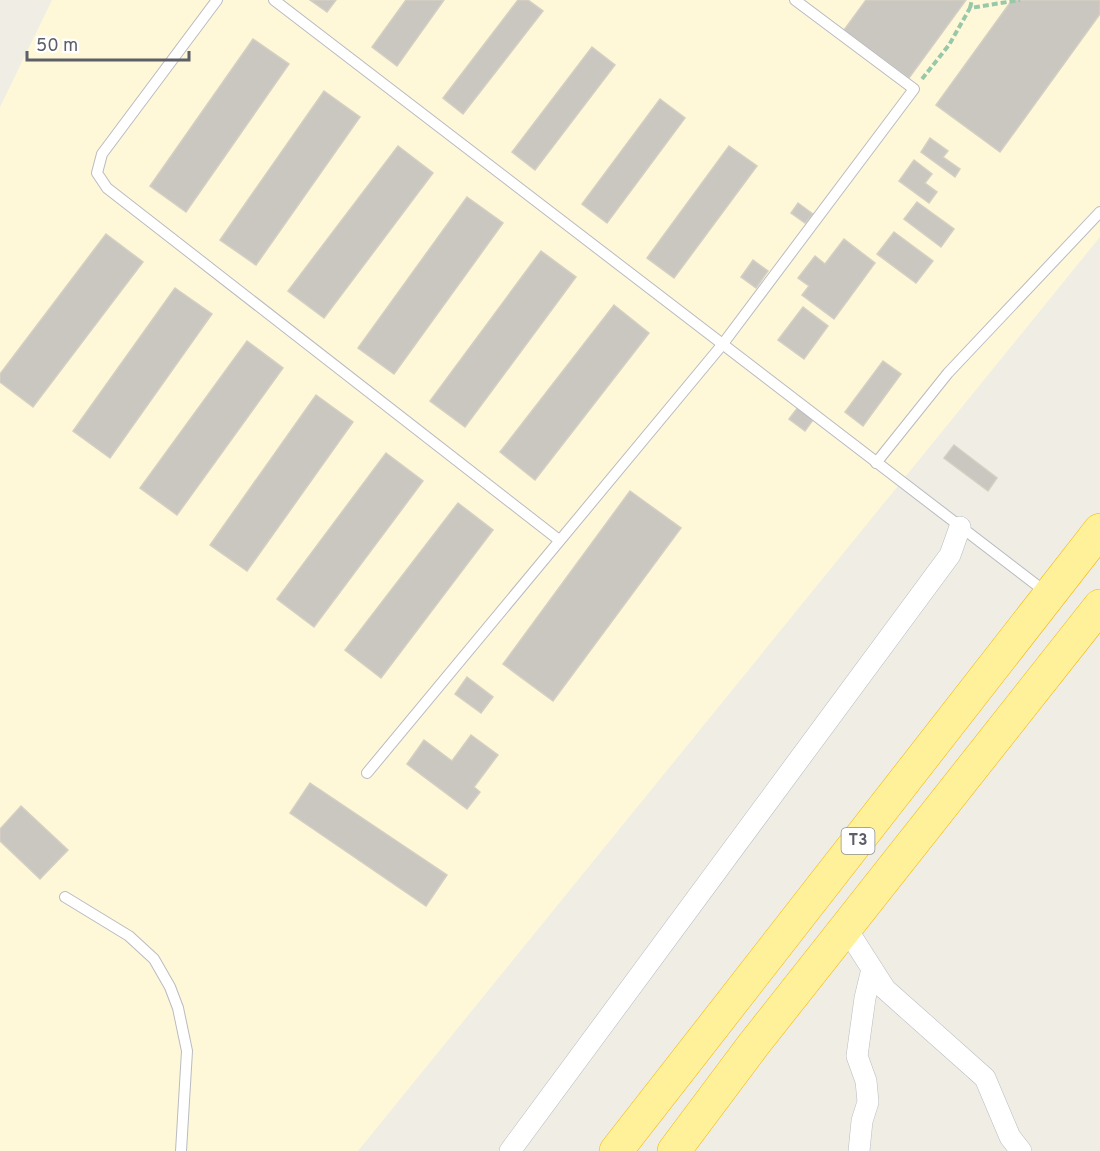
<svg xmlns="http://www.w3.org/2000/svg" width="1100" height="1151" font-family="Overpass,sans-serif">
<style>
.commercial{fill:#fef8d9}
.building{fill:#cac7c1;stroke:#d4cfc2;stroke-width:1.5}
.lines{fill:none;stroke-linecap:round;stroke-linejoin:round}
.service-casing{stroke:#b9bbc0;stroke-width:12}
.minor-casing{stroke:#b9bbc0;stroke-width:22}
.trunk-casing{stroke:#f3b700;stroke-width:34}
.path{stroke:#99c8a9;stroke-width:4;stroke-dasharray:6 3;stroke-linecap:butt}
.service{stroke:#fff;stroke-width:10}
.minor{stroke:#fff;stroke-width:21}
.trunk{stroke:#fff09a;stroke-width:33}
.labels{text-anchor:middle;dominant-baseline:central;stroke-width:4.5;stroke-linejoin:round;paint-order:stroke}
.shield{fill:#fff;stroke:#8d8f93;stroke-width:1.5}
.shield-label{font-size:16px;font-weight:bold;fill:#5c5f65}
</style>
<rect width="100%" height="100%" fill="#efede4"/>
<path class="commercial" d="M52,0h1048v237l-742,914h-358v-1044z"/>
<g class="building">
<path d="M310,0h26l-9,12z"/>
<path d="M406,0h38l-47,66 -25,-19z"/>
<path d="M518,0h10l15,11 -80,103 -20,-16z"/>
<path d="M866,0h100l-57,78 -65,-48z"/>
<path d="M1012,0h88v14l-100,138 -64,-47z"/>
<path d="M253,39l36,25 -103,148 -36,-26z"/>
<path d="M592,47l23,18 -80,105 -23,-18z"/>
<path d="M324,91l36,26 -104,148 -36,-25z"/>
<path d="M660,99l25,19 -78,105 -25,-19z"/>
<path d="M930,138l18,13 -5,6 17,12 -5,8 -34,-25z"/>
<path d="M398,146l35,27 -109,145 -36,-27z"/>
<path d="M729,146l28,20 -83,112 -27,-20z"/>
<path d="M914,160l18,14 -7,9 12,9 -8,11 -30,-22z"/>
<path d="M467,197l36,26 -109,151 -36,-26z"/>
<path d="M917,202l37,27 -13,18 -37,-28z"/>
<path d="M798,203l15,11 -8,9 -14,-10z"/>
<path d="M894,232l39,29 -17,22 -39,-29z"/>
<path d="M106,234l37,28 -110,145 -33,-25v-8z"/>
<path d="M844,239l31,24 -41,56 -32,-24 7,-9 -11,-8 17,-22 10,8z"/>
<path d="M541,251l35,26 -111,150 -35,-26z"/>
<path d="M753,260l15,11 -12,17 -15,-11z"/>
<path d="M175,288l37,26 -102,144 -37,-27z"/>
<path d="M614,305l35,28 -114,147 -35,-28z"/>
<path d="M803,307l25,19 -24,33 -26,-19z"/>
<path d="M247,341l36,27 -106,147 -37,-27z"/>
<path d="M883,361l18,13 -38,52 -18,-14z"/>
<path d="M316,395l37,27 -106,149 -37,-26z"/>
<path d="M802,402l16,11 -13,18 -16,-12z"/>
<path d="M954,445l43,33 -9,13 -44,-33z"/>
<path d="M386,453l37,28 -109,146 -37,-28z"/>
<path d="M630,491l51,37 -128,173 -50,-37z"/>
<path d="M458,503l35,27 -112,148 -36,-28z"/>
<path d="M467,677l26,20 -12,16 -26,-19z"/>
<path d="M471,735l27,20 -24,32 6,5 -13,17 -60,-45 17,-24 28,21z"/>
<path d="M310,783l137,92 -21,31 -136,-93z"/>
<path d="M21,806l47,44 -28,29 -40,-38v-12z"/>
</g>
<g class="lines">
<defs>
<g id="service">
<path d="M217,0l-115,154 -5,19 10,15 452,352"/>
<path d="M274,0l773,593"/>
<path d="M876,463l72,-90 152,-161"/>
<path d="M367,773l355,-428 192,-256 -119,-89"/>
<path d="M65,897l64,39 25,23 16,28 8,21 9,43 -6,100"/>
</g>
<g id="minor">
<path d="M846,928l39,61 100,89 25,59 11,14"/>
<path d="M510,1151l440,-596 10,-28"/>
<path d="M859,1151l3,-30 6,-19 -2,-21 -9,-25 8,-58 7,-29"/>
</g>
<g id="trunk">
<path d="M616,1151l484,-621"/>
<path d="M674,1151l80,-107 346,-438"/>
</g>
</defs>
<use href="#service" class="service-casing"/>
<use href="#minor" class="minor-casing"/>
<use href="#trunk" class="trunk-casing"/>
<g class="path">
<path d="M970,8l2,-8"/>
<path d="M922,79l27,-34 21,-37 50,-8"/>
</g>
<use href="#service" class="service"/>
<use href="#minor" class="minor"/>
<use href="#trunk" class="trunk"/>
</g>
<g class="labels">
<rect class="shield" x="841.5" y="828" width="33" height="26" rx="4.5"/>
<g class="shield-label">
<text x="858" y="841">T3</text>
</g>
</g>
<path d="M27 51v9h162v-9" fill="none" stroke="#5c5f65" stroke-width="3"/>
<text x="36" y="51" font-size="18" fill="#5c5f65" stroke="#ffffff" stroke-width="4.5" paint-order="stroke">50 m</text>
</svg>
